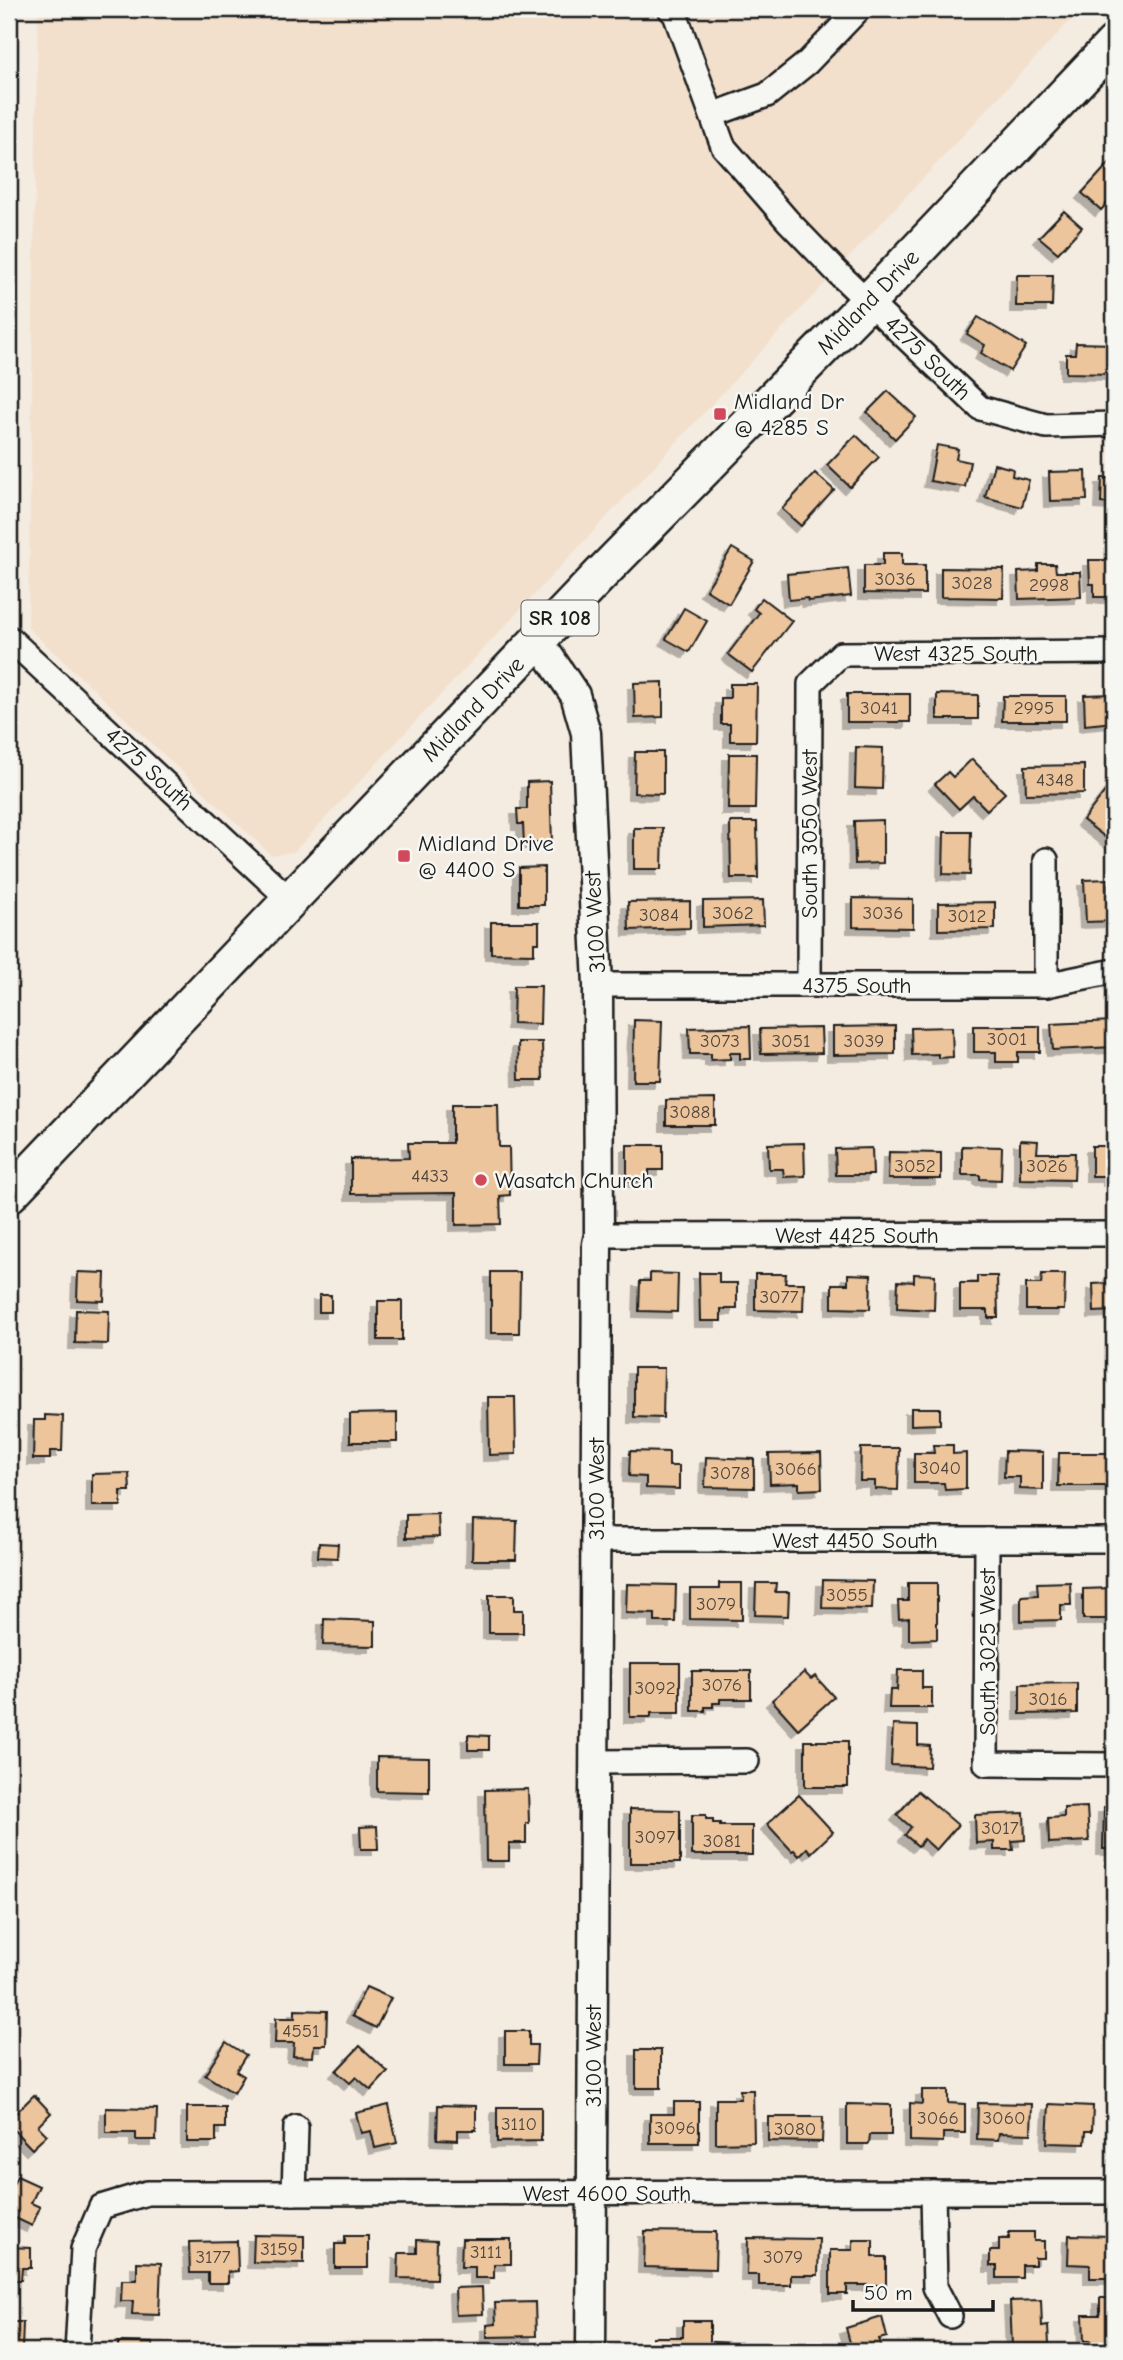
<svg xmlns="http://www.w3.org/2000/svg" width="1123" height="2360" font-family="'Comic Neue',sans-serif">
<style>
.built{fill:#f2e0cd}
.building{fill:#edc59d;stroke:#1c1c1c;stroke-width:2;filter:url(#shadow)}
.lines{fill:none;stroke-linecap:round;stroke-linejoin:round}
.minor-casing{stroke:#1c1c1c;stroke-width:28}
.tertiary-casing{stroke:#1c1c1c;stroke-width:33}
.primary-casing{stroke:#1c1c1c;stroke-width:40}
.minor{stroke:#f6f6f2;stroke-width:23}
.tertiary{stroke:#f6f6f2;stroke-width:28}
.primary{stroke:#f6f6f2;stroke-width:35}
.poi-dot{fill:#d1495b;stroke:#f6f6f2;stroke-width:2.5}
.labels{text-anchor:middle;dominant-baseline:central;stroke-width:5;stroke-linejoin:round;paint-order:stroke}
.number-label{font-size:19px;fill:#50463c}
.shield{fill:#f6f6f2;stroke:#5d5d5c;stroke-width:2}
.shield-label{font-size:21px;font-weight:bold;fill:#1c1c1c}
.street-label{font-size:23px;fill:#1c1c1c;stroke:#f6f6f2}
.poi-label{font-size:23px;fill:#1c1c1c;stroke:#f6f6f2;text-anchor:start}
</style>
<defs>
<filter id="shadow"><feDropShadow dx="-6" dy="6" stdDeviation="0" flood-color="#0004"/></filter>
</defs>
<rect width="100%" height="100%" fill="#f4ece1"/>
<filter id="ink" filterUnits="userSpaceOnUse"><feTurbulence type="fractalNoise" baseFrequency=".0143" numOctaves="2"/><feDisplacementMap in="SourceGraphic" scale="14" xChannelSelector="R" yChannelSelector="G"/><feConvolveMatrix kernelMatrix="1 2 1 2 8 2 1 2 1" color-interpolation-filters="sRGB"/></filter>
<g filter="url(#ink)">
<path class="built" d="M38,9h1043l-787,843 -23,3 -243,-227z"/>
<g class="building">
<path d="M1113,159l1,41 -2,-2 -11,12 -19,-17z"/>
<path d="M1064,211l18,16 -24,26 -19,-16z"/>
<path d="M1017,275h36l-1,31h-36z"/>
<path d="M978,317l48,29 -16,25 -29,-18 4,-8 -18,-11z"/>
<path d="M1076,343l38,1v30l-48,-1v-19h9z"/>
<path d="M888,391l28,26 -21,22 -28,-27z"/>
<path d="M856,435l23,22 -29,30 -23,-22z"/>
<path d="M937,445l21,4 -2,10 14,3 -5,25 -35,-6z"/>
<path d="M994,464l19,5 -1,7 17,4 -7,27 -37,-10z"/>
<path d="M1086,471l1,29 -37,1 -1,-29z"/>
<path d="M815,473l19,17 -33,36 -19,-17z"/>
<path d="M1102,478h12v26l-13,-1z"/>
<path d="M732,548l22,13 -25,43 -23,-14z"/>
<path d="M883,553h19v12h23v29l-61,-1v-28h19z"/>
<path d="M1089,560h25v37h-20v-13h-4z"/>
<path d="M1038,564h17l1,8h24l1,25 -62,2 -1,-27 20,-1z"/>
<path d="M848,568l3,28 -43,5 -1,-3 -18,2 -2,-26z"/>
<path d="M941,568l63,1 -1,29 -62,-1z"/>
<path d="M762,598l30,23 -40,51 -24,-18 31,-41 -5,-4z"/>
<path d="M684,608l23,13 -18,31 -23,-13z"/>
<path d="M663,682v35l-28,1 -1,-35z"/>
<path d="M730,684h27l-1,57h-26v-17h-9v-26h9z"/>
<rect x="847" y="694" width="63" height="28"/>
<path d="M937,694l41,1v24h-41z"/>
<path d="M1114,694v28l-29,3 -1,-30z"/>
<path d="M1003,696h63v25h-64z"/>
<path d="M856,747l27,1 -1,41 -27,-1z"/>
<path d="M635,752h28v42l-29,-1z"/>
<path d="M729,754h27l-1,55h-27z"/>
<path d="M972,759l33,34 -18,17 -14,-14 -14,13 -24,-25 13,-12 5,5z"/>
<path d="M1084,765v28l-58,1 -1,-28z"/>
<path d="M550,781l2,62h-28l-1,-19h-5l-1,-15h10v-27z"/>
<path d="M1110,785l4,3v56l-31,-24z"/>
<path d="M883,820v43l-28,1 -1,-43z"/>
<path d="M730,822h27l1,56h-27z"/>
<path d="M634,828h29l-1,41h-28z"/>
<path d="M944,832h27l-1,43 -27,-1z"/>
<path d="M544,867v38h-25v-37z"/>
<path d="M1108,879v15h6v27l-28,1 -2,-42z"/>
<path d="M853,898l60,1v29l-60,-1z"/>
<path d="M763,900l1,25 -61,2v-26z"/>
<path d="M690,901v27l-61,2 -1,-28z"/>
<path d="M995,902v27l-57,1v-27z"/>
<path d="M491,922h48v21h-5v11l-43,-1z"/>
<path d="M514,986h27l-1,38 -27,-1z"/>
<path d="M634,1020l28,1 -2,60h-27z"/>
<path d="M1113,1021l1,26 -61,3 -2,-26z"/>
<path d="M750,1026l1,33h-11v-6h-10v6l-19,1v-6h-21l-1,-26z"/>
<path d="M895,1026v28l-62,1v-28z"/>
<path d="M974,1026h66v26h-22v10h-22v-10h-22z"/>
<path d="M952,1027l1,30 -15,1v-4l-26,1 -1,-27z"/>
<path d="M821,1028l1,25 -61,1 -1,-25z"/>
<path d="M518,1042h24l1,38h-24z"/>
<path d="M715,1099v26h-49v-25z"/>
<path d="M452,1104h46l1,43h10l1,48 -10,1 1,28 -45,1v-32l-105,1v-35l58,-1 -1,-15h44z"/>
<path d="M1020,1140l18,1 -1,12h38l-1,27 -54,-1z"/>
<path d="M804,1143l1,33 -21,1 -1,-8h-14l-1,-25z"/>
<path d="M627,1145h36v25h-14v11h-22z"/>
<path d="M962,1146l40,1 -1,33 -21,-1v-4h-18z"/>
<path d="M1092,1146h22v34h-5v-4h-17z"/>
<path d="M872,1148l1,27h-37l-1,-26z"/>
<path d="M889,1152l52,1v26h-53z"/>
<path d="M78,1272l27,1 -1,28 -27,-1z"/>
<path d="M491,1272h29l-1,61h-28z"/>
<path d="M650,1273l28,1 -1,38 -38,-1 1,-30h10z"/>
<path d="M699,1273h20v10h18v26h-16v12h-21z"/>
<path d="M755,1274h31l-1,9h19l-1,28 -48,-1z"/>
<path d="M848,1274l23,1 -1,34 -38,-1v-24h16z"/>
<path d="M914,1274l21,1 -1,35 -37,-2 1,-27 16,1z"/>
<path d="M1042,1274h23l-1,36h-38v-26h15z"/>
<path d="M1110,1274h4v37l-20,1 -1,-28 17,-1z"/>
<path d="M977,1276h20l1,42h-10v-8h-28v-27h17z"/>
<rect x="319" y="1295" width="12" height="17"/>
<rect x="378" y="1301" width="24" height="39"/>
<path d="M76,1310l33,1 -1,33 -33,-1z"/>
<path d="M634,1368h30l-1,50 -29,-1z"/>
<path d="M488,1397h27l1,57 -27,1z"/>
<path d="M911,1408h29v16l-29,1z"/>
<path d="M397,1413v29h-47v-28z"/>
<path d="M45,1415l18,1 -1,35h-12v8h-17l1,-39h11z"/>
<path d="M933,1445h20v9l13,-1v36l-21,1 -1,-7h-30v-30h20z"/>
<path d="M861,1448h38l-1,42 -23,-1v-8h-15z"/>
<path d="M630,1451l39,1v14h10v23l-33,-1v-11l-17,-1z"/>
<path d="M1005,1451l38,1v38l-23,-1v-12h-16z"/>
<path d="M821,1453l1,36 -23,1v-7l-29,1 -1,-30z"/>
<path d="M1059,1453h53l-1,33h-53z"/>
<path d="M706,1457l48,2v29l-49,-1z"/>
<path d="M129,1473l1,18h-9v15h-29v-32z"/>
<path d="M438,1514l1,23 -33,1v-23z"/>
<path d="M473,1520l44,1 -1,39h-44z"/>
<path d="M319,1543l19,1 -1,14 -19,-1z"/>
<path d="M823,1580l50,1 -1,28 -50,-1z"/>
<path d="M1070,1582l1,23h-10v15l-40,1v-25l17,-1 -1,-12z"/>
<path d="M1112,1582h2v37h-31v-30l29,-1z"/>
<path d="M719,1583h23v37l-52,-1v-30h29z"/>
<path d="M756,1583h20l-1,9h14l-1,24 -33,-1z"/>
<path d="M908,1583h29v56l-28,1v-22l-10,1 -1,-18h10z"/>
<path d="M627,1584l49,1 -1,37h-20v-8l-29,-1z"/>
<path d="M489,1595h25v15h9v23h-34z"/>
<path d="M324,1619l51,2v25l-52,-1z"/>
<path d="M630,1663h50v50h-29v4h-21z"/>
<path d="M898,1670h24v18h10v20h-43l1,-18h7z"/>
<path d="M692,1671h59v28h-31v4h-7v4h-8v4h-13z"/>
<path d="M804,1672l7,7 4,-3 19,21 -36,32 -26,-29z"/>
<path d="M1077,1683v30l-57,1v-30z"/>
<path d="M893,1725l25,1v19l12,1 -1,21 -38,-2z"/>
<path d="M468,1735l21,1v14h-21z"/>
<rect x="805" y="1741" width="43" height="46"/>
<path d="M377,1757l52,1v34l-52,-1z"/>
<path d="M528,1789l1,34h-3v20h-17v18h-23l-1,-71z"/>
<path d="M918,1791l40,34 -22,25 -12,-11 -6,7 -13,-11 6,-8 -14,-12z"/>
<path d="M799,1795l34,37 -22,21 -4,-5 -8,8 -5,-6 -2,1 -25,-27z"/>
<path d="M1087,1807l2,34 -40,2 -1,-25 16,-1v-9z"/>
<path d="M1104,1807h10v42h-11z"/>
<path d="M630,1809l50,1v53h-50z"/>
<path d="M1024,1813l1,27 -13,1 1,9h-19v-8l-18,1 -1,-28z"/>
<path d="M692,1815h14v4h7v4h7v3h32v29h-60z"/>
<path d="M377,1826l1,23h-17l-1,-22z"/>
<path d="M366,1987l25,11 -15,30 -24,-12z"/>
<path d="M295,2010l32,1 -1,34h-12l-1,12 -20,-1 1,-13h-19l1,-25h19z"/>
<path d="M505,2031h24v14h8l-1,19h-31z"/>
<path d="M226,2042l20,13 -10,16 8,5 -10,17 -29,-18z"/>
<path d="M360,2046l28,26 -17,18 -15,-13 -6,6 -14,-12z"/>
<rect x="636" y="2050" width="25" height="38"/>
<path d="M740,2090h13l1,52 -38,1v-44h25z"/>
<path d="M922,2090h26v13l17,1v29h-22v9l-33,-1v-38l12,1z"/>
<path d="M34,2095l17,18 -13,13 9,9 -15,14 -23,-24v-5z"/>
<path d="M674,2102h25v41h-49v-29h24z"/>
<path d="M978,2103l54,1 -1,30 -32,-1 -1,7 -21,-1z"/>
<path d="M847,2104l44,1v30h-21l-1,9h-22z"/>
<path d="M1049,2104l44,2 -1,25h-6l-1,13 -38,-1z"/>
<path d="M389,2105l8,38 -22,5 -4,-17 -10,2 -5,-20z"/>
<path d="M438,2105l38,1v24h-18v10l-21,-1z"/>
<path d="M187,2107h38v21h-9v14h-29z"/>
<path d="M497,2107h44v34l-44,1z"/>
<path d="M106,2108l51,1 -1,31h-20v-7h-30z"/>
<path d="M768,2117h55l-1,25 -54,-1z"/>
<path d="M17,2176l22,10 -8,17 9,4 -8,19 -23,-11v-22z"/>
<path d="M645,2231l71,1 -1,37 -71,-2z"/>
<path d="M1009,2232h25v9h10v17h-9v7h-13v13h-25v-12h-7v-15h9v-12h10z"/>
<path d="M254,2235l50,1v27l-51,-1z"/>
<path d="M1069,2235l45,1 -1,42h-23v-13l-22,-1z"/>
<path d="M345,2236h23v32h-33v-24h10z"/>
<path d="M748,2238l71,1 -1,36h-27v10h-32v-10h-12z"/>
<path d="M462,2239h49v25h-17v14h-19v-11h-14z"/>
<path d="M417,2240l20,1 -1,38 -38,-1 1,-25h18z"/>
<path d="M853,2240h20v17h13v28h-39v9h-17v-44h23z"/>
<path d="M237,2241l1,30 -10,1v11h-20v-10h-18l-1,-31z"/>
<path d="M9,2247l22,1v20h-9l-1,12h-12z"/>
<path d="M137,2262l24,1 -2,52 -27,-1 1,-13h-12l1,-21h15z"/>
<path d="M482,2287l1,27 -27,1 -1,-27z"/>
<path d="M1100,2298h14v52l-23,1v-10h-7l-1,-26h17z"/>
<path d="M1041,2300l1,27 6,-1 1,18 -37,1 -2,-44z"/>
<path d="M535,2302l1,34 -49,1v-12l9,-1 -1,-21z"/>
<path d="M882,2317l5,20 -8,2 4,12h-43l-1,-1 12,-4 -5,-18z"/>
<path d="M683,2321h27v30h-58v-14h31z"/>
<path d="M9,2322h14l-1,29h-13z"/>
<path d="M118,2342l35,1v8h-35z"/>
<path d="M713,2342l31,2v7h-31z"/>
<path d="M327,2343l50,6 -1,2h-49z"/>
</g>
<g class="lines">
<defs>
<g id="minor">
<path d="M670,9l5,5 48,132 65,75 51,53 141,134 66,18 68,-2"/>
<path d="M712,115l55,-20 40,-32 52,-54"/>
<path d="M9,638l281,262"/>
<path d="M1046,860v125"/>
<path d="M598,985h448l68,-14"/>
<path d="M809,985l1,-301 31,-30 273,-2"/>
<path d="M599,1235l515,-1"/>
<path d="M595,1540h519"/>
<path d="M987,1540l-1,224 128,1"/>
<path d="M594,1762l153,-1"/>
<path d="M933,2192l2,95 15,29"/>
<path d="M294,2193l2,-66"/>
<path d="M77,2351l6,-102 18,-42 46,-14 967,-1"/>
</g>
<path id="tertiary" d="M538,640l37,55 11,38 12,252 1,250 -2,9 -6,1107"/>
<path id="primary" d="M9,1195l591,-620 269,-274 245,-258"/>
</defs>
<use href="#minor" class="minor-casing"/>
<use href="#tertiary" class="tertiary-casing"/>
<use href="#primary" class="primary-casing"/>
<use href="#minor" class="minor"/>
<use href="#tertiary" class="tertiary"/>
<use href="#primary" class="primary"/>
</g>
</g>
<g class="poi-dot">
<rect x="713" y="407" width="14" height="14" rx="3.5"/>
<rect x="397" y="849" width="14" height="14" rx="3.5"/>
<circle cx="481" cy="1180" r="7"/>
</g>
<g class="labels">
<g class="number-label">
<text x="895" y="579">3036</text>
<text x="972" y="583">3028</text>
<text x="1049" y="585">2998</text>
<text x="879" y="708">3041</text>
<text x="1034" y="708">2995</text>
<text x="1055" y="780">4348</text>
<text x="733" y="913">3062</text>
<text x="883" y="913">3036</text>
<text x="659" y="915">3084</text>
<text x="967" y="916">3012</text>
<text x="1007" y="1039">3001</text>
<text x="720" y="1041">3073</text>
<text x="791" y="1041">3051</text>
<text x="864" y="1041">3039</text>
<text x="690" y="1112">3088</text>
<text x="915" y="1166">3052</text>
<text x="1047" y="1166">3026</text>
<text x="430" y="1176">4433</text>
<text x="779" y="1297">3077</text>
<text x="940" y="1468">3040</text>
<text x="796" y="1469">3066</text>
<text x="730" y="1473">3078</text>
<text x="847" y="1595">3055</text>
<text x="716" y="1604">3079</text>
<text x="722" y="1685">3076</text>
<text x="655" y="1688">3092</text>
<text x="1048" y="1699">3016</text>
<text x="1000" y="1828">3017</text>
<text x="655" y="1837">3097</text>
<text x="722" y="1841">3081</text>
<text x="301" y="2031">4551</text>
<text x="938" y="2118">3066</text>
<text x="1004" y="2118">3060</text>
<text x="519" y="2124">3110</text>
<text x="675" y="2128">3096</text>
<text x="795" y="2129">3080</text>
<text x="279" y="2249">3159</text>
<text x="486" y="2252">3111</text>
<text x="213" y="2257">3177</text>
<text x="783" y="2257">3079</text>
</g>
<rect class="shield" x="521.5" y="600.5" width="77" height="35" rx="5"/>
<g class="shield-label">
<text x="560" y="618">SR 108</text>
</g>
<g class="street-label">
<text transform="translate(868 302) rotate(-46)">Midland Drive</text>
<text transform="translate(928 358) rotate(44)">4275 South</text>
<text x="956" y="653">West 4325 South</text>
<text transform="translate(473 709) rotate(-46)">Midland Drive</text>
<text transform="translate(149 769) rotate(43)">4275 South</text>
<text transform="translate(809 834) rotate(-90)">South 3050 West</text>
<text transform="translate(595 922) rotate(-93)">3100 West</text>
<text x="857" y="985">4375 South</text>
<text x="857" y="1235">West 4425 South</text>
<text transform="translate(596 1489) rotate(-90)">3100 West</text>
<text x="855" y="1540">West 4450 South</text>
<text transform="translate(987 1652) rotate(-90)">South 3025 West</text>
<text transform="translate(593 2056) rotate(-90)">3100 West</text>
<text x="607" y="2193">West 4600 South</text>
</g>
<g class="poi-label">
<text x="734" y="401">Midland Dr<tspan x="734" dy="26">@ 4285 S</tspan></text>
<text x="418" y="843">Midland Drive<tspan x="418" dy="26">@ 4400 S</tspan></text>
<text x="495" y="1180">Wasatch Church</text>
</g>
</g>
<rect width="1123" height="2360" fill="none" stroke="#f6f6f2" stroke-width="35"/>
<rect x="18" y="18" width="1088" height="2325" fill="none" stroke="#1c1c1c" stroke-width="2.5" filter="url(#ink)"/>
<path d="M853 2300v10h140v-10" fill="none" stroke="#1c1c1c" stroke-width="3.5"/>
<text x="864" y="2300" font-size="21" fill="#1c1c1c" stroke="#f6f6f2" stroke-width="5" paint-order="stroke">50 m</text>
</svg>
